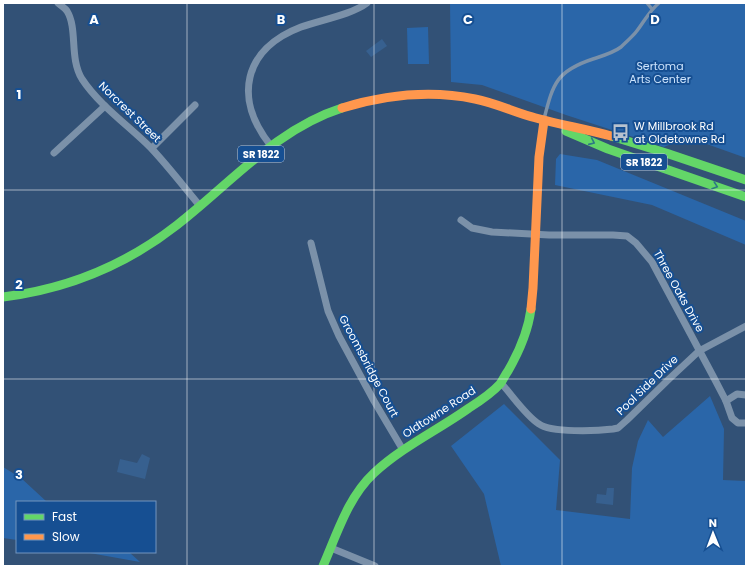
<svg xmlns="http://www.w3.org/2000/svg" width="749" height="569" font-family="Poppins,sans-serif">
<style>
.green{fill:#2a66a9}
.water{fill:#37608f}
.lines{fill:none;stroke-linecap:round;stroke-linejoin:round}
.lane{stroke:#7b91a9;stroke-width:3.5}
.street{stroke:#7b91a9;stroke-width:7}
.fast{stroke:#63d668;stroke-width:9}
.slow{stroke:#ff974d;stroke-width:9}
.oneway{stroke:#2d7885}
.grid{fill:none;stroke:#fff;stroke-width:1;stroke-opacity:0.55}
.labels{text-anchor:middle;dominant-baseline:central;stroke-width:4;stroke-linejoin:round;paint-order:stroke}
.shield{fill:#164f92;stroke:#b9cade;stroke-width:1}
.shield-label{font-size:10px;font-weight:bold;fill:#fff}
.park-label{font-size:11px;fill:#cce3fc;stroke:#164f92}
.street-label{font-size:11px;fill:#fff;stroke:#164f92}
.poi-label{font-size:11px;fill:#fff;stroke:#164f92;text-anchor:start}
.grid-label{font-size:13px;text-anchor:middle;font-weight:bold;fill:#fff;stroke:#164f92;stroke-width:4;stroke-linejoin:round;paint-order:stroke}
</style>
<rect width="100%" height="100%" fill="#325176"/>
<g class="green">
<path d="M450,3h296v155l-59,-21 -23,10 -98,-32 -84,-30 -31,-3z"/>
<path d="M428,27l1,37h-21l-1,-36z"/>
<path d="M560,154l37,6 149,61v24l-94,-40 -97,-20 1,-26z"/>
<path d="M710,396l14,33 -1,51 23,1v85h-245l-17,-72 -33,-48 53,-42 56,56 -4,50 74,9 2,-51 6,-27 10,-21 15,17z"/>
<path d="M3,467l18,11 26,24h-30v38l-14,-2z"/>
<path d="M84,552h45l11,10z"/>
</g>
<g class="water">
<path d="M382,39l5,7 -16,11 -5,-6z"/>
<path d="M142,454l8,4 -5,21 -28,-7 3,-13 17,4z"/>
<path d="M607,488h7l-1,17 -17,-2 1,-9 9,1z"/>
</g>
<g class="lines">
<g class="lane">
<path d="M647,3l5,6"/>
<path d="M544,119c9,-35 12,-48 49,-60 9,-3 20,-6 28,-12 5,-5 11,-10 15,-15 8,-10 13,-21 23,-29"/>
</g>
<g class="street">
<path d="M58,3c3,3 7,5 9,8 11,18 2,47 15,68 17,26 47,47 69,69 17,18 33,39 49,58"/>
<path d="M271,146c-38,-47 -28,-97 30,-119 19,-7 50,-12 66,-24"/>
<path d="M152,148l43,-43"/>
<path d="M54,153l51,-47"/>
<path d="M461,220l11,8 20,4 57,3h64l14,1 9,7 16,19 61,114 13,25 6,17 6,5h8"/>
<path d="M311,243l17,68 11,25 35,65 29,49"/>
<path d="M501,383c11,12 25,33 38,41 12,9 58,7 74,5l5,-1 9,-8 42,-41 30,-28 47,-25"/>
<path d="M726,401l11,-7 9,1"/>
<path d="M331,548l44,18"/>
</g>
<g class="fast">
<path d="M566,131l42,18 138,48"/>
<path d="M611,136l55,17 80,27"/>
<path d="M3,297c64,-8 123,-32 174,-72 53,-41 99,-96 165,-117"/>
<path d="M323,566c14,-32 25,-69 51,-93 28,-26 64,-43 95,-65 11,-7 22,-14 31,-24 3,-4 5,-9 8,-13 11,-19 20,-39 23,-62"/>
</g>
<g class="slow">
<path d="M342,108c43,-13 89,-18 133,-9 21,4 41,14 61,19 25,7 50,11 75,18"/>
<path d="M531,309l2,-21 6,-131 5,-36"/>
</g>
</g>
<defs><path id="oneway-chevron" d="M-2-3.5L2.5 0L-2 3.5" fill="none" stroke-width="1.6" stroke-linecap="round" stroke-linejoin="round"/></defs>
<g class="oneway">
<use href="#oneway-chevron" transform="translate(592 142) rotate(24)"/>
<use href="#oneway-chevron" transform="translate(715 186) rotate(19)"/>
</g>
<path class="grid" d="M187,3v563M374,3v563M562,3v563M3,190h743M3,379h743"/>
<defs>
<symbol id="bus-bare" viewBox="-9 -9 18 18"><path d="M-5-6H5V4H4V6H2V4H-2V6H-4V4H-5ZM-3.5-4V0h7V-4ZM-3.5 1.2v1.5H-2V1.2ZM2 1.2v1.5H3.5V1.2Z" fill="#b7c2cf" stroke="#164f92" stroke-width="2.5" paint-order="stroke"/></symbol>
</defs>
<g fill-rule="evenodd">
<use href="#bus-bare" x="608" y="120" width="25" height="25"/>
</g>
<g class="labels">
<g class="shield">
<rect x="238" y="146" width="46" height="16" rx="3"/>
<rect x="621" y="154" width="46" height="16" rx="3"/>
</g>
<g class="shield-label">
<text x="261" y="154">SR 1822</text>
<text x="644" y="162">SR 1822</text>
</g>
<g class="park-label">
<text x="660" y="66">Sertoma<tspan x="660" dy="13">Arts Center</tspan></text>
</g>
<g class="street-label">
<text transform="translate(130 112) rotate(44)">Norcrest Street</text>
<text transform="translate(679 291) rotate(61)">Three Oaks Drive</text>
<text transform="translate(369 366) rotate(62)">Groomsbridge Court</text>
<text transform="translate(647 385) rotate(-44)">Pool Side Drive</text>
<text transform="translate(439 412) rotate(-33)">Oldtowne Road</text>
</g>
<g class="poi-label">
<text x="634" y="126">W Millbrook Rd<tspan x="634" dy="13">at Oldetowne Rd</tspan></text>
</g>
</g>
<g class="grid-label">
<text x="94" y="24">A</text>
<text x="281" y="24">B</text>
<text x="468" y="24">C</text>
<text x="655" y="24">D</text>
<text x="19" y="99">1</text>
<text x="19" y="289">2</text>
<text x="19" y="479">3</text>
</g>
<rect width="749" height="569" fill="none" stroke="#ffffff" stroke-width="8"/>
<rect x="16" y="501" width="140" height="52" fill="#164f92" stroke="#7395be"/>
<rect x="24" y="514" width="20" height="6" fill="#63d668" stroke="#7395be"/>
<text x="52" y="521" font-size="12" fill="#ffffff">Fast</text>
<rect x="24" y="534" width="20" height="6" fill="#ff974d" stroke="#7395be"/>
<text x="52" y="541" font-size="12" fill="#ffffff">Slow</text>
<g transform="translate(713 533) rotate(359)" stroke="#164f92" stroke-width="3" paint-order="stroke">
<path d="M0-3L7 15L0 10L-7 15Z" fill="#ffffff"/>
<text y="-6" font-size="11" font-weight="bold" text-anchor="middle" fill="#ffffff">N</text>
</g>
</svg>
